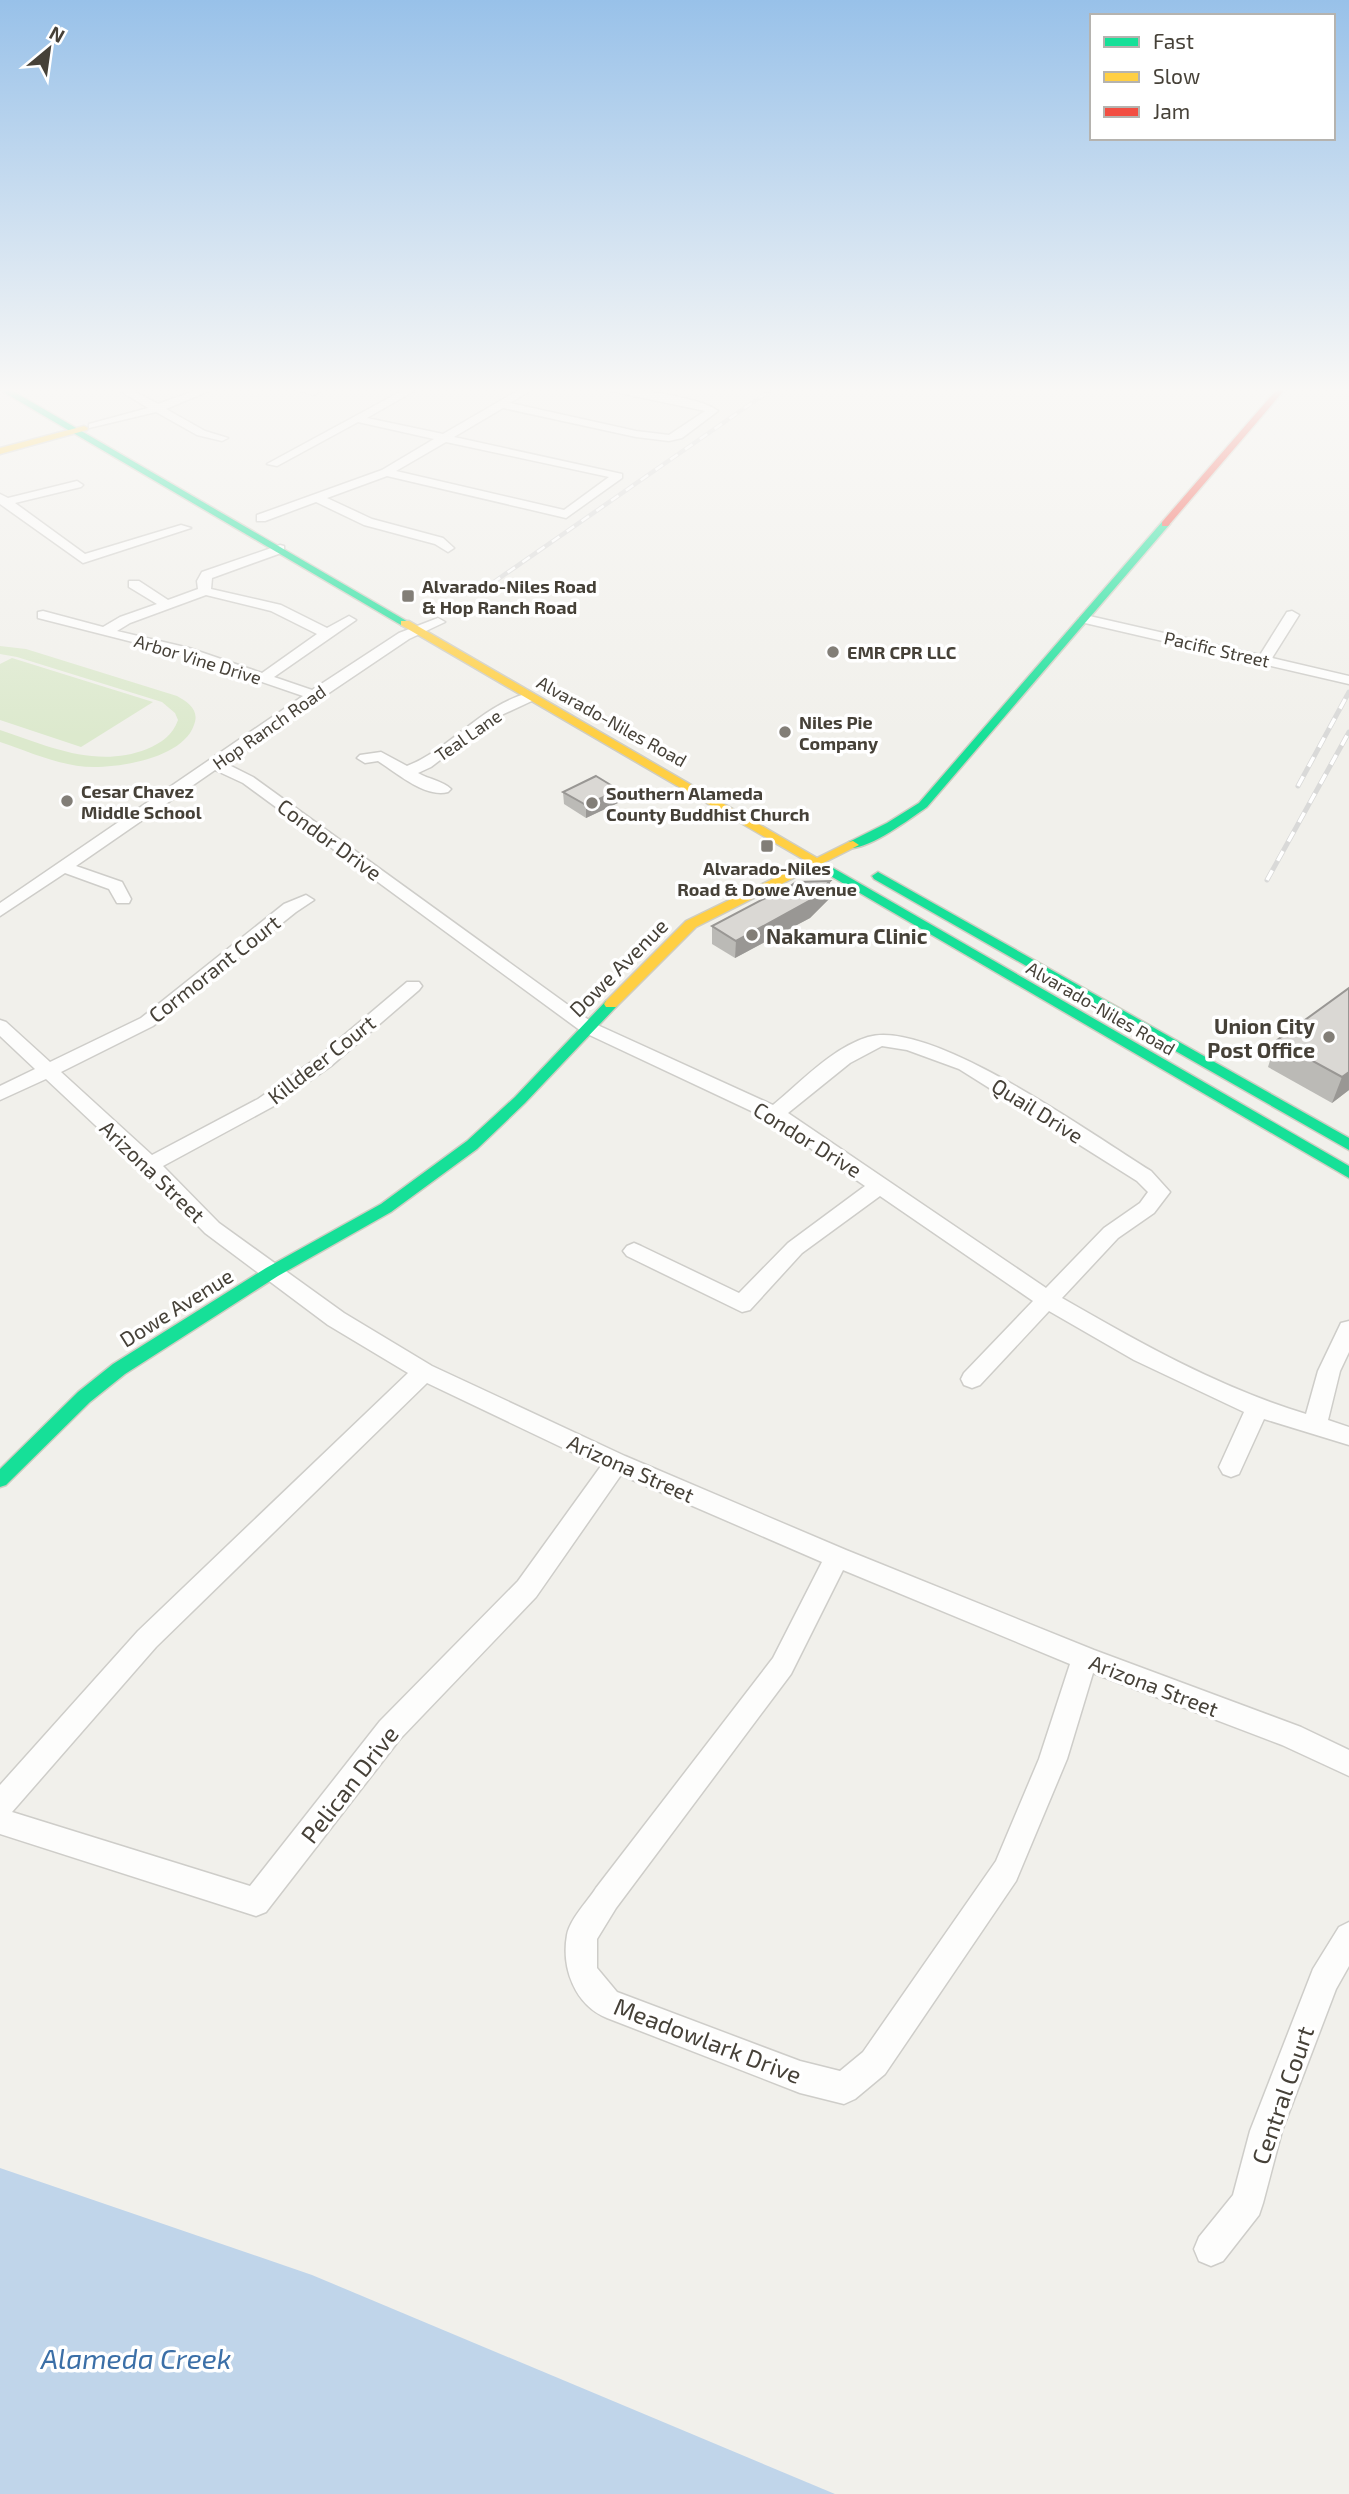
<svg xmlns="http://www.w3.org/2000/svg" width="1349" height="2494" font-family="'Exo 2',sans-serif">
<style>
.green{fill:#dce9cd}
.water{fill:#c0d5ea}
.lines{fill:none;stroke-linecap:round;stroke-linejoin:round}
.street-casing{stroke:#cecdc9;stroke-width:3}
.fast-casing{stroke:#cfcdc2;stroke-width:3}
.slow-casing{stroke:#cfcdc2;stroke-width:3}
.jam-casing{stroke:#cfcdc2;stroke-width:3}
.street{fill:#fdfdfc;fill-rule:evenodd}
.fast{fill:#16e098;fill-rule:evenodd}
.slow{fill:#ffcf43;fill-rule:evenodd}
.jam{fill:#f24e42;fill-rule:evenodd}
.rail-far1-casing{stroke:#d9d9d8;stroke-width:4.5}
.rail-casing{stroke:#d9d9d8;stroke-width:5}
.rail-far1{stroke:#fff;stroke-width:2.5;stroke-dasharray:9;stroke-linecap:butt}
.rail{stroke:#fff;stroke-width:3.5;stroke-dasharray:11;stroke-linecap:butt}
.wall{fill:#bbbab6}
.shaded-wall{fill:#999794}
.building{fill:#dad8d4;stroke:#999794;stroke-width:2}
.poi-dot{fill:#827e77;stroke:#fff;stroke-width:2.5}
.labels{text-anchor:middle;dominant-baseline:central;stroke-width:7;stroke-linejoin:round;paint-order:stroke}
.far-poi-label{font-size:18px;font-weight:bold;fill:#464138;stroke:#fff;text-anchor:start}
.far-street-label{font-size:18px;fill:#464138;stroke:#fff}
.street-label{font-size:21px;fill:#464138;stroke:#fff}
.poi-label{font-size:21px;font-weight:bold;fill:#464138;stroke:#fff;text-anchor:start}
.near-street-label{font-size:24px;fill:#464138;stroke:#fff}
.near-water-label{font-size:28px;font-style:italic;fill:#3b6fa7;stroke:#fff}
</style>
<rect width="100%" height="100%" fill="#f1f0eb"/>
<g class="green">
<path d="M0,646l26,3 151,47c11,6 23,14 17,29 -11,32 -70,42 -100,42 -32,0 -64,-15 -94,-25v-12c48,16 96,39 147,19 14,-6 26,-14 31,-29l-3,-7 -13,-11 -145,-45 -17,-3z"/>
<path d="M12,658l141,44 -72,45 -81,-27v-56z"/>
</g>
<path class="water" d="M0,2168l312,107 523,219h-835z"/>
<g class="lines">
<defs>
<g id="street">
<path d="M114,387h12l32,17 47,-17h13l-52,22 39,22 23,7 -6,3 -25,-6 -41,-23 -67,16v-4l59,-16z"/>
<path d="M287,387h17l15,5 -5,3z"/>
<path d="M409,387h12l-54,31 76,16 81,-47h12l-26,16 126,28 33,4 36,-24 -99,-21 -5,-3c24,0 101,10 117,24l-36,27 -13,3 -33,-4 -133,-29 -49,29 168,37v4l-56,40 -179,-42 -60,22 45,21 71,19 11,10 -6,4 -13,-8 -71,-19 -48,-23 -51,19h-8v-6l125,-45 52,-31 -76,-17 -81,44 -10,-2zM446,442l163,35 -45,33 -168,-39z"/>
<path d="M77,481l6,4 -2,2 -66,16 70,51 96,-29 10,3 -108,35 -83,-59v-10l8,4z"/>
<path d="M280,545l4,1v6l-72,26 -1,11 70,16 46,23 22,-12 7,4 -82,57 38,13 87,-57 39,-15 7,4 -36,17 -184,124 28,14 340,246 180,82c28,-23 59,-57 95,-68 63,-19 226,99 283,134l19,21 -16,21 -36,25 -56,60c78,45 158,90 244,116l12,-43 23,-48 8,-2v31l-9,19 -12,49 21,7v18l-85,-26 -25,55 -8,3 -8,-3 -4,-7 25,-55 -110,-52 -85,-49 -69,74 -8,3 -8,-3 -3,-6 3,-6 69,-72 -153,-105 -78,57 -52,57 -8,2 -115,-56 -4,-5 4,-5 7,-3 7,3 98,47 49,-50 77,-57 -97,-67 -187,-88 -338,-248 -28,-13 -139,96 46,16 9,17 -2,4h-12l-8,-14 -44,-16 -65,43v-13l303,-207 -123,-42 -142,-36v-6l5,-1 60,16 17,-10 37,-13 -28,-17v-6h10l29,19 30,-11 -1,-8 5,-9zM206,595l65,16 46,23 -55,39 -73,-25 -72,-17 13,-8zM882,1046l25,4 52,19 178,112 11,11 -8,11 -36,25 -58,60 -258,-175 62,-50z"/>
<path d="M1292,611l7,4 -27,43 77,18v8l-264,-61 -7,-4 7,-4 175,40 27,-43z"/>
<path d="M529,693l7,4 -2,3 -39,18 -64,49 -13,6c10,6 25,8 33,16l-3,3c-23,6 -51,-19 -70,-31l-13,2 -8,-5 3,-3 21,-3 26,14c45,-18 74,-61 122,-73z"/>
<path d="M306,895l8,5 -18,12 -143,114 -92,46 91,83 106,-56 59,-41 90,-76h12l3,4 -3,4 -88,76 -59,41 -109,59 56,57 125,90 88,53 193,90 221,94 248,100 207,77 48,23v26l-67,-31 -189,-72 -26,86 -51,122 -131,193 -30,25 -11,5 -44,-11 -193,-75c-32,-13 -46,-50 -40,-83 3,-16 20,-33 29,-47l177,-230 49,-96 -201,-87 -85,122 -136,142 -134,173 -10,4 -256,-82v-49l138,-154 270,-258 -80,-48 -123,-92 -62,-63 -97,-91 -46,21v-14l35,-17 -35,-33v-16l6,2 44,40 91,-44 143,-114zM427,1383l174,83 -83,115 -138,140 -130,165 -238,-74 144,-165zM843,1570l227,94 -31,95 -43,102 -133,191 -23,19 -40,-10 -183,-69 -20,-24v-29l19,-31 175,-234z"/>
<path d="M1349,1922v44l-13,23 -54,142 -19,72 -4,12 -36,46 -12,5 -12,-5 -5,-12 5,-12 34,-42 17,-64 63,-162 26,-42z"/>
</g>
<g id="fast">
<path d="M0,387h6l404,236 -9,2 -401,-235z"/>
<path d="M1162,522l8,2 -243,283c-17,12 -59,43 -78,41v-6l38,-19 32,-20z"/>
<path d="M814,857l535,309v12l-539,-314 -2,-3z"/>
<path d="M878,872l471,266v12l-475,-271 -2,-3z"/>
<path d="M611,1000l7,4 -2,3 -91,96 -48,46 -86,63 -113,64 -153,98 -35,28 -84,83 -6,2v-18l78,-77 35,-28 153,-96 115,-64 86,-63 48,-44 91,-96z"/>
</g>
<g id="slow">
<path d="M84,426l4,2 -1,2 -87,24v-6z"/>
<path d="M401,621h8l408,237 32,-16 4,-1 6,4 -163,82 -80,80h-10l-2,-3 2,-3 80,-80 122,-59 -407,-237z"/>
</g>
<path id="jam" d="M1279,387h8l-119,139h-6v-4z"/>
</defs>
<use href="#street" class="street-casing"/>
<use href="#fast" class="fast-casing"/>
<use href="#slow" class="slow-casing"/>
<use href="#jam" class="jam-casing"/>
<use href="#street" class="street"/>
<use href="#fast" class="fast"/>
<use href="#slow" class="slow"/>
<use href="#jam" class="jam"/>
<defs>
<path id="rail-far1" d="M478,593l297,-206"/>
<g id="rail">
<path d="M1298,786l51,-94"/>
<path d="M1267,880l82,-148"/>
</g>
</defs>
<use href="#rail-far1" class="rail-far1-casing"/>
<use href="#rail" class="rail-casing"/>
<use href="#rail-far1" class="rail-far1"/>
<use href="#rail" class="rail"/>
</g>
<g class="wall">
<path d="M563,792l57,10 -34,16 -22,-14z"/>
<path d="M830,881l-1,18 -19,19 -75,40 -23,-14v-18l65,-30z"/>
<path d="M1349,988v102l-17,13 -64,-36 8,-26z"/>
</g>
<g class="shaded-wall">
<path d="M619,790l1,12 -34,16v-13z"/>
<path d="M830,881l-1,18 -19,19 -75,40 1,-17z"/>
<path d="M1349,1072v18l-17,13 10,-26z"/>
</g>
<g class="building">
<path d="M596,776l23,14 -33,15 -23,-13z"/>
<path d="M830,881l-19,19 -75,41 -24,-15 61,-32 4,2 19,-14z"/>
<path d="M1349,988v84l-7,5 -66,-36z"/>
</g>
<linearGradient id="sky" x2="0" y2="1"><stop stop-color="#98c1e9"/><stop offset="0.53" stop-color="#f9f8f6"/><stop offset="1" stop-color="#f9f8f6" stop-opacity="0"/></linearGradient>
<rect width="1349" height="736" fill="url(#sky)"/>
<g class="poi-dot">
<rect x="401" y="589" width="14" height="14" rx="3.5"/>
<circle cx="833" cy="652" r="7"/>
<circle cx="785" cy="732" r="7"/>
<circle cx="67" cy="801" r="7"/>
<circle cx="592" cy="803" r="7"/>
<rect x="760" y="839" width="14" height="14" rx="3.5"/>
<circle cx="752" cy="935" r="7"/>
<circle cx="1329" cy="1037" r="7"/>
</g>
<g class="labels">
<g class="far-poi-label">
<text x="422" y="586">Alvarado-Niles Road<tspan x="422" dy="21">&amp; Hop Ranch Road</tspan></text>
<text x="847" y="652">EMR CPR LLC</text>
<text x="799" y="722">Niles Pie<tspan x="799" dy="21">Company</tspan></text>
<text x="81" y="791">Cesar Chavez<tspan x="81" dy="21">Middle School</tspan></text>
<text x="606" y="793">Southern Alameda<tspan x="606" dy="21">County Buddhist Church</tspan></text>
<text x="767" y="868" text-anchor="middle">Alvarado-Niles<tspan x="767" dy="21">Road &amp; Dowe Avenue</tspan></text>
</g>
<g class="far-street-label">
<text transform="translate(1217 649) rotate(13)">Pacific Street</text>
<text transform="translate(198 659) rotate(17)">Arbor Vine Drive</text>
<text transform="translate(612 721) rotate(29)">Alvarado-Niles Road</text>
<text transform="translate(269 727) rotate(-35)">Hop Ranch Road</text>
<text transform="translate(468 735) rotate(-35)">Teal Lane</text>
<text transform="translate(1101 1008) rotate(30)">Alvarado-Niles Road</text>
</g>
<g class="street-label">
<text transform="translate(330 839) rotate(36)">Condor Drive</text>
<text transform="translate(618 967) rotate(-45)">Dowe Avenue</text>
<text transform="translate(214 968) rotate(-38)">Cormorant Court</text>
<text transform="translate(321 1059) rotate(-38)">Killdeer Court</text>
<text transform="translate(1038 1110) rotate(32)">Quail Drive</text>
<text transform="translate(808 1139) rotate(32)">Condor Drive</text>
<text transform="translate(153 1171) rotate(44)">Arizona Street</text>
<text transform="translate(176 1307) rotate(-32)">Dowe Avenue</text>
<text transform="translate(631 1468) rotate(24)">Arizona Street</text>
<text transform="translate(1154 1685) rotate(21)">Arizona Street</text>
</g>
<g class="poi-label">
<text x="766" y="935">Nakamura Clinic</text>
<text x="1315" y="1025" text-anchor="end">Union City<tspan x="1315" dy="24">Post Office</tspan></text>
</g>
<g class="near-street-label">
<text transform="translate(349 1784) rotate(-52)">Pelican Drive</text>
<text transform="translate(708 2040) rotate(21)">Meadowlark Drive</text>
<text transform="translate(1282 2095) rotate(-71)">Central Court</text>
</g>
<g class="near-water-label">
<text x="136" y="2358">Alameda Creek</text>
</g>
</g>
<rect x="1090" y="14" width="245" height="126" fill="#ffffff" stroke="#b5b3af" stroke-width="2"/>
<rect x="1104" y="37" width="35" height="10" fill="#16e098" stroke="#b5b3af" stroke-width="2"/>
<text x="1153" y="49" font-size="21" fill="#464138">Fast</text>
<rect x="1104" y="72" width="35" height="10" fill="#ffcf43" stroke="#b5b3af" stroke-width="2"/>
<text x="1153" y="84" font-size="21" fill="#464138">Slow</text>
<rect x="1104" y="107" width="35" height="10" fill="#f24e42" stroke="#b5b3af" stroke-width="2"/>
<text x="1153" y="119" font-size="21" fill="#464138">Jam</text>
<g transform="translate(49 49) rotate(29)" stroke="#ffffff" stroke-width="5" paint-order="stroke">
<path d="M0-5L12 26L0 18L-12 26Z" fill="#464138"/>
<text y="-10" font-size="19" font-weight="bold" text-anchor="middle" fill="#464138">N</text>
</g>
</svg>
